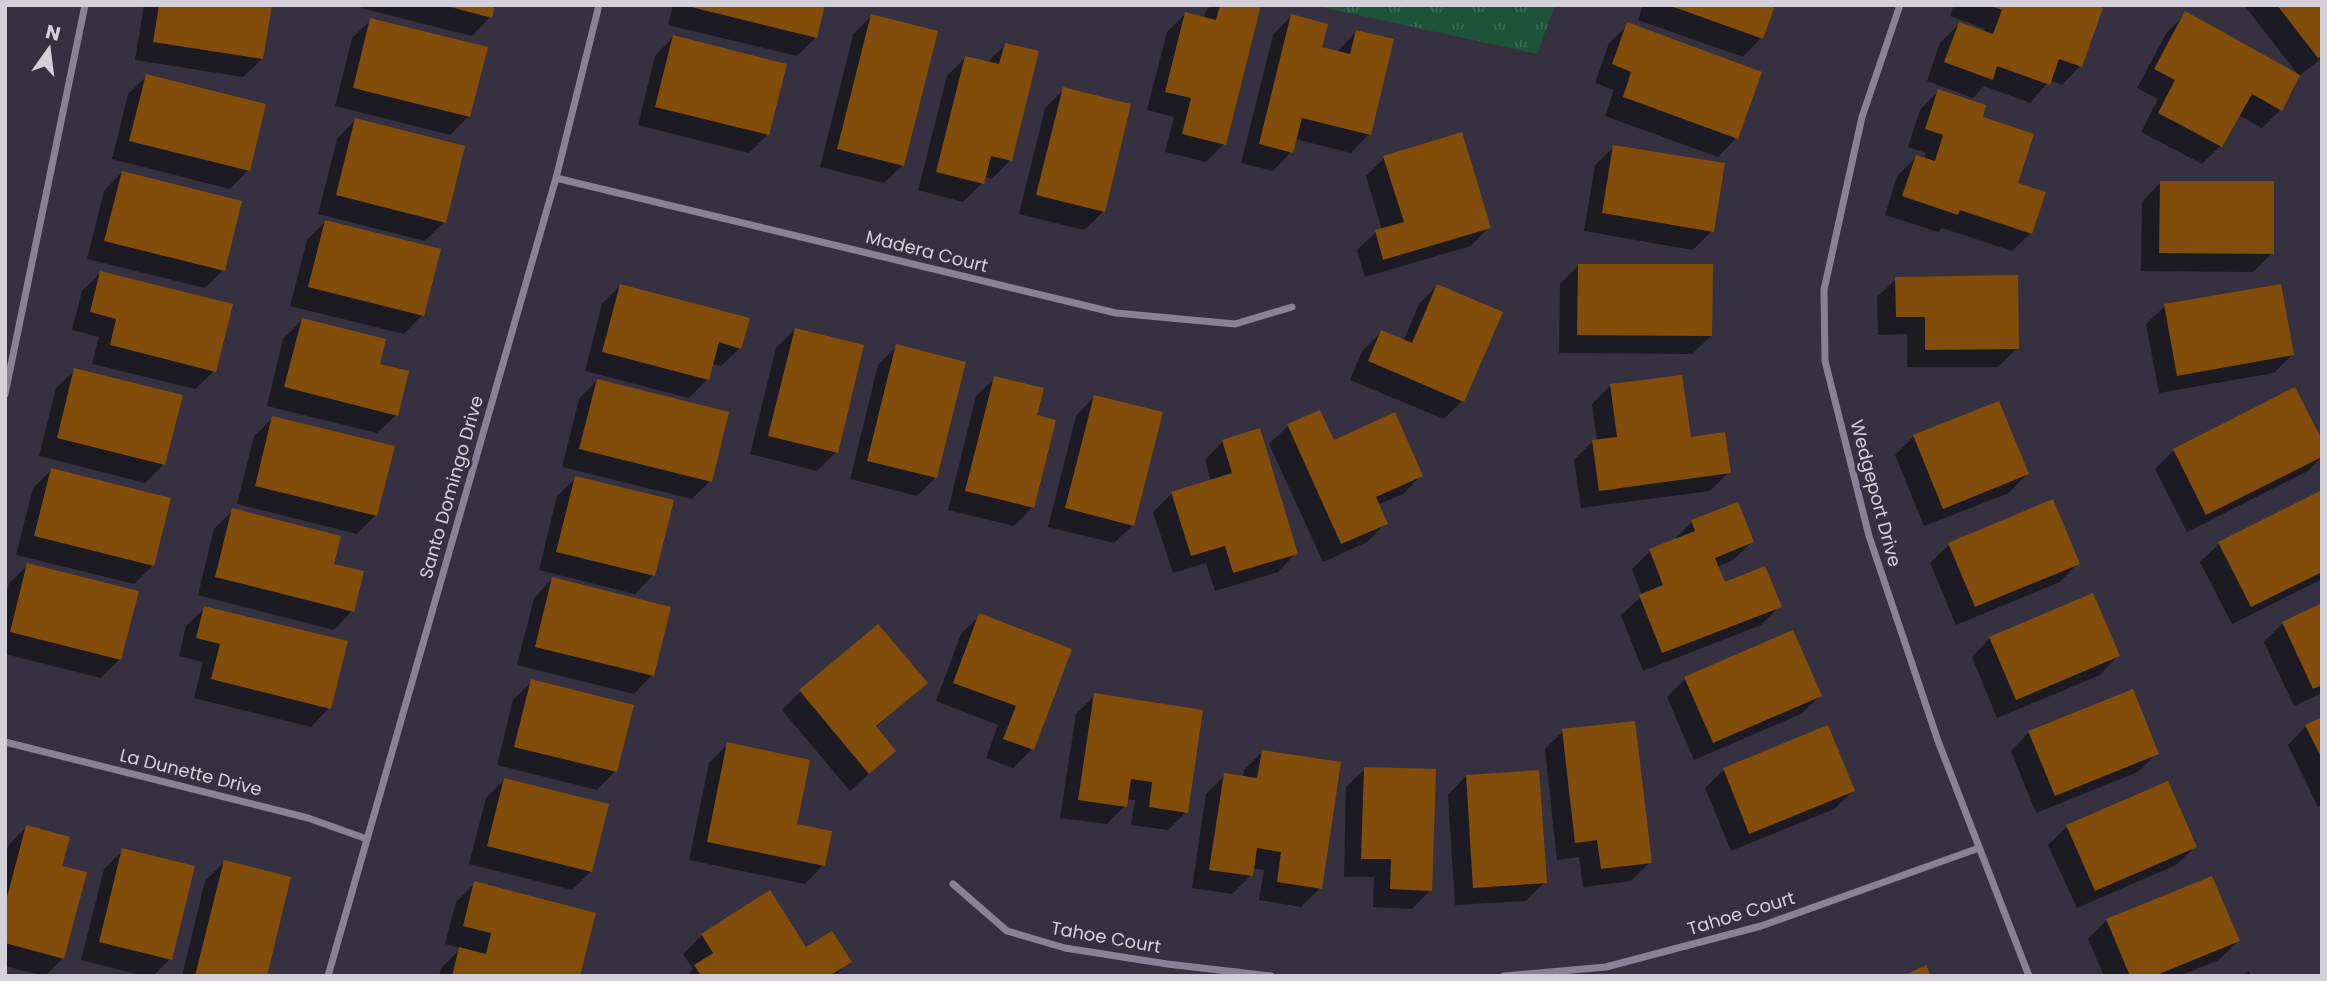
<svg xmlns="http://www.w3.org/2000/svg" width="2327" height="981" font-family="Poppins,sans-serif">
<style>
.grass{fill:url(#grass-tufts)}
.shadow{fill:#0007}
.building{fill:#824d0a}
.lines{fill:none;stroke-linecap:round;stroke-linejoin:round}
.street{stroke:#878394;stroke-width:7}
.labels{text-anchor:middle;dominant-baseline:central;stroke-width:6;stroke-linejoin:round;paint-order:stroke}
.street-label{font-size:18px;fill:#d3d0da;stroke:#363140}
</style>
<defs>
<pattern id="grass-tufts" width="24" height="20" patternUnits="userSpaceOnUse" patternTransform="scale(1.75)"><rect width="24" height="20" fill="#1d5339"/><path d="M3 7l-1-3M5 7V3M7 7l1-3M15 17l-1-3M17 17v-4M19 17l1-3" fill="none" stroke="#3d6b55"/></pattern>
</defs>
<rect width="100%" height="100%" fill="#363140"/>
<path class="grass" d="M1312,5h243l-18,49z"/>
<g class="shadow">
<path d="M144,5h126l-8,54 -19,18 -108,-17z"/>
<path d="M362,5h131l-3,12 -18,19 -111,-28z"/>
<path d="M673,5h150l-7,32 -19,19 -129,-31z"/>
<path d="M1211,5h48l-35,139 -18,18 -41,-10 9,-35 -27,-7 20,-78 18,-18 19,4 2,-7z"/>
<path d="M1643,5h130l-12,33 -18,19 -105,-37z"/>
<path d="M1954,5h148l-22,61 -18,19 -12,-5 -20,23 -46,-17 -11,12 -46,-17 13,-38 19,-19 25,9 1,-4 -35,-13z"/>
<path d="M2244,5h78v53l-23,18z"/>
<path d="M2186,14l94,96 -18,18 -24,-13 -18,31 -18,18 -61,-32 17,-33 -21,-11 30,-56z"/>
<path d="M871,16l32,149 -19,18 -64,-16 33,-132z"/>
<path d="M1291,16l29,32 17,4 19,-20 13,102 -18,19 -56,-14 -4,13 -18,19 -32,-8 32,-128z"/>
<path d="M371,20l98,96 -19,19 -115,-29 17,-68z"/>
<path d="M1628,25l108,113 -18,19 -113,-41 9,-26 -19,-7 14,-40z"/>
<path d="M673,37l95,97 -19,19 -111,-28 17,-69z"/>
<path d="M1005,45l5,115 -18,19 -8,-2 -2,6 -19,19 -45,-12 29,-114 18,-18 22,5z"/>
<path d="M147,76l101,94 -18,19 -118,-30 16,-65z"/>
<path d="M1064,89l65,17 -26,106 -19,18 -65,-16 26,-106z"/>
<path d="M1938,91l43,27 34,66 16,49 -19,18 -70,-23 -4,4 -53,-17 12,-39 19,-19 8,2 2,-6 -18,-6 12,-37z"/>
<path d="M355,120l89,102 -19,19 -107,-27 19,-75z"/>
<path d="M1614,147l98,84 -19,19 -109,-19 11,-66z"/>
<path d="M1384,158l105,69 -18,19 -106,31 -8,-27 19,-18 6,-2 -16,-54z"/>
<path d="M122,172l101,98 -18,18 -118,-29 17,-68z"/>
<path d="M2160,183l112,70 -19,19 -112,-1 1,-69z"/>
<path d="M325,222l97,93 -18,19 -114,-28 17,-66z"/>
<path d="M1578,266l133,70 -19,18 -133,-1 1,-69z"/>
<path d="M100,273l114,98 -19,18 -103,-25 7,-27 -27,-7 10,-39z"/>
<path d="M1896,279l121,69 -19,19h-91v-33l-29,1 -1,-38z"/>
<path d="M620,286l120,62 -19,18 -10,-2 -4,16 -18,18 -104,-27 17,-67z"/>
<path d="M1437,286l25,115 -18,18 -94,-39 12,-29 19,-19 22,10 16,-38z"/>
<path d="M2165,306l127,49 -18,18 -115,20 -13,-69z"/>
<path d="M302,320l76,46 18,49 -19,18 -110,-27 16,-67z"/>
<path d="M795,329l41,123 -19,19 -67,-17 26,-106z"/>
<path d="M897,346l39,131 -19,19 -67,-17 28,-114z"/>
<path d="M75,370l89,94 -19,19 -106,-27 17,-68z"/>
<path d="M995,378l40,38 -2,91 -19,19 -66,-16 28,-114z"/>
<path d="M597,380l113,101 -18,18 -130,-32 17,-68z"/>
<path d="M1611,385l78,54 40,33 -19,19 -129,17 -7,-48 19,-19h4l-5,-37z"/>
<path d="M2294,390l28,54v13l-14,14 -121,61 -32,-63 19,-19z"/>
<path d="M1094,397l39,128 -19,18 -66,-16 28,-111z"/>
<path d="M273,418l103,97 -19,19 -120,-30 17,-68z"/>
<path d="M1288,426l45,16 88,33 -18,19 -26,11 9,18 -19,19 -44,20 -54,-118z"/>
<path d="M1914,436l113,38 -18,19 -85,33 -29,-71z"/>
<path d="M1223,441l73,112 -18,19 -63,19 -9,-28 -33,10 -20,-61 19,-19 39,-12 -6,-21z"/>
<path d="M51,470l102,95 -19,19 -118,-29 17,-67z"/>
<path d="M576,478l77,97 -18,19 -96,-24 18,-74z"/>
<path d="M2322,492v87l-90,45 -32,-62 19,-18z"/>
<path d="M233,510l99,55 20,46 -18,19 -136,-35 16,-66z"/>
<path d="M1692,522l60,20 -19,18 -16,7 7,17 56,22 -19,19 -118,46 -22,-56 21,-19 -10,-27 18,-18 24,-11z"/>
<path d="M1949,545l129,18 -18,19 -104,43 -26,-62z"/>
<path d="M28,565l92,94 -19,19 -96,-24v-56l4,-15z"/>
<path d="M552,579l100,96 -18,19 -117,-29 17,-67z"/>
<path d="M2322,605v88l-28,13 -30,-64 19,-19z"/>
<path d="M205,608l124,100 -18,19 -117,-29 9,-36 -24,-6 7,-30z"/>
<path d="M980,615l90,35 -38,99 -19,19 -27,-10 12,-33 -62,-24 25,-67z"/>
<path d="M878,627l47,56 -50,45 19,23 -44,40 -68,-81 18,-18z"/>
<path d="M1990,638l128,18 -18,19 -103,43 -25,-61z"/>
<path d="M1685,679l135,17 -19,18 -107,46 -27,-63z"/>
<path d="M532,681l83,90 -18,19 -100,-25 16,-65z"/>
<path d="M1095,695l91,117 -18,18 -37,-5 4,-25 -7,-1 -3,7 -18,18 -47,-6 16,-104z"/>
<path d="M2322,719v86l-4,2 -30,-62 18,-19z"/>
<path d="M1827,728l26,63 -19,18 -103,42 -26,-63 19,-18z"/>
<path d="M1563,731l87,131 -19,19 -48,6 -4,-30 -22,3 -12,-111z"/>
<path d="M2029,732l128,21 -19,19 -102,41 -25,-62z"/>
<path d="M728,744l67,81 28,40 -18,19 -116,-24 20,-97z"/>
<path d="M1262,752l58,136 -19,19 -42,-7 5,-30 -12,-2 -1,7 -19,19 -40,-6 14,-94 19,-19 18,3 1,-8z"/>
<path d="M1365,769l65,121 -18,19 -39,-2 1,-30h-30l2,-90z"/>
<path d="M1466,776l79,106 -19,19 -71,4 -7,-110z"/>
<path d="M504,780l86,92 -18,18 -103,-26 17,-66z"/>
<path d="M2167,783l28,64 -19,18 -99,43 -29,-63 19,-18z"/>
<path d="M26,827l34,40 3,91 -18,18 -40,-10v-110l3,-10z"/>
<path d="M123,850l47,109 -17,17h-9l-63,-16 23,-91z"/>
<path d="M224,862l41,114h-83l23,-95z"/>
<path d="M475,883l103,93h-139l2,-8 20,-20 -16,-4 11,-42z"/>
<path d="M769,892l37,57 43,12 -14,15h-148l6,-7 -10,-15 19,-19z"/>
<path d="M2107,920l131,21 -19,19 -40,16h-75l-16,-37z"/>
<path d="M2249,971l2,5h-13z"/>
</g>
<g class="building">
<path d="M159,5h113l-9,54 -110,-17z"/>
<path d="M443,5h52l-3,13z"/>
<path d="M683,5h142l-8,33z"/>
<path d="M1220,5h41l-35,140 -44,-11 9,-36 -26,-6 20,-80 31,8z"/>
<path d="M1668,5h107l-12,34z"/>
<path d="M1989,5h115l-22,62 -23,-8 -9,26 -53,-19 -4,14 -49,-18 15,-40 34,12 9,-24z"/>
<path d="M2277,5h45v51l-4,2z"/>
<path d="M2185,11l115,64 -18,36 -30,-17 -30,53 -64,-34 17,-33 -21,-11z"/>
<path d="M871,14l67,17 -34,135 -67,-17z"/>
<path d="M1291,14l37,10 -6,23 28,7 6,-24 38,9 -23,96 -69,-17 -9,35 -34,-9z"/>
<path d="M370,18l118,29 -18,70 -117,-29z"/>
<path d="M1627,22l135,50 -24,67 -115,-42 8,-25 -19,-8z"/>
<path d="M673,35l114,29 -18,71 -114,-28z"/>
<path d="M1005,43l34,8 -27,110 -21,-5 -7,28 -48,-12 29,-116 34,8z"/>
<path d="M146,74l120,30 -16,67 -121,-30z"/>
<path d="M1063,87l68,17 -26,108 -69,-17z"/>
<path d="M1938,89l48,16 -3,12 51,17 -16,49 28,9 -14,42 -72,-24 -2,5 -56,-19 14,-41 19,6 8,-26 -18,-6z"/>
<path d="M355,118l110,28 -19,77 -110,-28z"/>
<path d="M1462,132l29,96 -108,32 -8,-30 29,-8 -21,-66z"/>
<path d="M1613,145l112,18 -11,69 -112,-19z"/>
<path d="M122,171l120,30 -17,70 -121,-30z"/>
<path d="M2160,181h114v73l-115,-1z"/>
<path d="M325,220l116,29 -17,67 -116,-29z"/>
<path d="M1578,264h135l-1,72 -135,-1z"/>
<path d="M100,271l133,33 -17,68 -106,-27 6,-26 -26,-7z"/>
<path d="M2018,275l1,74 -94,1v-33h-29l-1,-40z"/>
<path d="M620,284l130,34 -9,31 -22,-7 -10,38 -107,-28z"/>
<path d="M1437,284l66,28 -39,90 -96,-41 13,-31 31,13z"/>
<path d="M2281,284l13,71 -117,21 -13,-72z"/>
<path d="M302,318l84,21 -6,25 29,7 -11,45 -114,-29z"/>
<path d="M795,328l69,17 -26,108 -70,-17z"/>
<path d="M896,344l70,18 -29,116 -70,-17z"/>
<path d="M74,368l109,27 -18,70 -108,-27z"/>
<path d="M1682,375l9,62 34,-5 6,41 -132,18 -7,-51 25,-3 -7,-53z"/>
<path d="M994,376l50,12 -7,27 19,5 -22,88 -69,-17z"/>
<path d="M597,379l132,33 -17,70 -133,-33z"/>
<path d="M2295,387l27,53v17l-116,58 -33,-66z"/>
<path d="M1094,395l69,17 -29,114 -69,-18z"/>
<path d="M1999,401l30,73 -86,35 -30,-74z"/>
<path d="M1320,410l14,30 61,-28 28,64 -47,21 12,27 -47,20 -54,-120z"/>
<path d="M272,416l123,30 -18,70 -122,-30z"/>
<path d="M1260,428l38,126 -65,19 -8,-27 -34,10 -20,-64 61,-19 -10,-33z"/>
<path d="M51,468l120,30 -17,68 -120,-30z"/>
<path d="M575,476l99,24 -19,76 -99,-24z"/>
<path d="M2322,490v82l-71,35 -33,-65z"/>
<path d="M2053,499l27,65 -105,43 -27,-64z"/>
<path d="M1738,502l16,40 -39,16 10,24 40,-16 17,41 -120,46 -23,-58 24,-10 -14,-36 46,-18 -4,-11z"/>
<path d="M232,508l109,28 -7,28 30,7 -10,41 -139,-35z"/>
<path d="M27,563l112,28 -18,69 -111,-28z"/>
<path d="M552,577l119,30 -17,69 -119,-29z"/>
<path d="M2093,593l27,63 -104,44 -27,-63z"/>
<path d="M2322,603v82l-9,4 -31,-67z"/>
<path d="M204,606l144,35 -17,68 -120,-30 9,-35 -24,-6z"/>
<path d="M979,613l93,36 -38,101 -31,-11 13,-33 -63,-23z"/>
<path d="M878,624l50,59 -52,43 20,25 -27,23 -70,-84z"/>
<path d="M1793,630l29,66 -109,47 -29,-66z"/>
<path d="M531,679l103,26 -17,67 -103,-25z"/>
<path d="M2133,689l26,65 -104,42 -27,-65z"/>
<path d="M1094,693l109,17 -15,103 -39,-6 3,-25 -21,-3 -4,28 -49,-7z"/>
<path d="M2322,717v42l-17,-34z"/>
<path d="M1635,721l17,142 -51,6 -4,-29 -22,3 -13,-114z"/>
<path d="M1828,725l27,66 -106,43 -26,-66z"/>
<path d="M727,742l83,18 -13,64 35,7 -7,35 -118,-24z"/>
<path d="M1262,750l79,12 -19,127 -45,-7 4,-30 -24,-4 -4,28 -44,-6 15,-97 33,5z"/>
<path d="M1364,767l72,2 -4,122 -42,-2 1,-30h-30z"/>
<path d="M1539,770l8,113 -74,5 -7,-113z"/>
<path d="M504,778l105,26 -17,68 -105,-26z"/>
<path d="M2168,781l29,66 -102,44 -29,-66z"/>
<path d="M26,825l44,12 -8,29 25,6 -23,87 -59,-16v-38z"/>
<path d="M122,848l73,18 -23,94 -73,-18z"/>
<path d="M224,860l67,17 -24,99h-72z"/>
<path d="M2212,876l28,65 -86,35h-24l-24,-57z"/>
<path d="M474,881l122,32 -16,63h-128l7,-29 27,7 5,-21 -28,-7z"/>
<path d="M770,890l36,57 26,-16 20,31 -23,14h-128l-7,-11 19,-12 -12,-19z"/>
<path d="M1926,965l5,11h-28z"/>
</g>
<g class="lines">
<g class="street">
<path d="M1900,5l-38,112 -38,173 1,71 44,175 69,205 91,235"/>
<path d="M556,178l560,135 119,11 57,-17"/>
<path d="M5,394l80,-389"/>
<path d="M5,742l303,76 59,21"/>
<path d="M953,884l54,47 58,17 102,16 104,12"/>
<path d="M328,976l228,-798 43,-173"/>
<path d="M1504,976l102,-9 155,-41 218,-78"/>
</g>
</g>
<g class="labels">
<g class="street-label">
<text transform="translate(927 251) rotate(14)">Madera Court</text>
<text transform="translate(451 487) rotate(-74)">Santo Domingo Drive</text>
<text transform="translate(1876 493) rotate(75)">Wedgeport Drive</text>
<text transform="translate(191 772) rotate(14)">La Dunette Drive</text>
<text transform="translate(1741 913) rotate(-17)">Tahoe Court</text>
<text transform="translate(1106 937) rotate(10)">Tahoe Court</text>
</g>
</g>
<rect width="2327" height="981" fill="none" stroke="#d3d0da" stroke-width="14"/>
<g transform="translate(49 49) rotate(14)" stroke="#363140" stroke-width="5" paint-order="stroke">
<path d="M0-5L12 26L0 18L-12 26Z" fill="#d3d0da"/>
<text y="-10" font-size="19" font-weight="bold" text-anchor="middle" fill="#d3d0da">N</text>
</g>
</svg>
